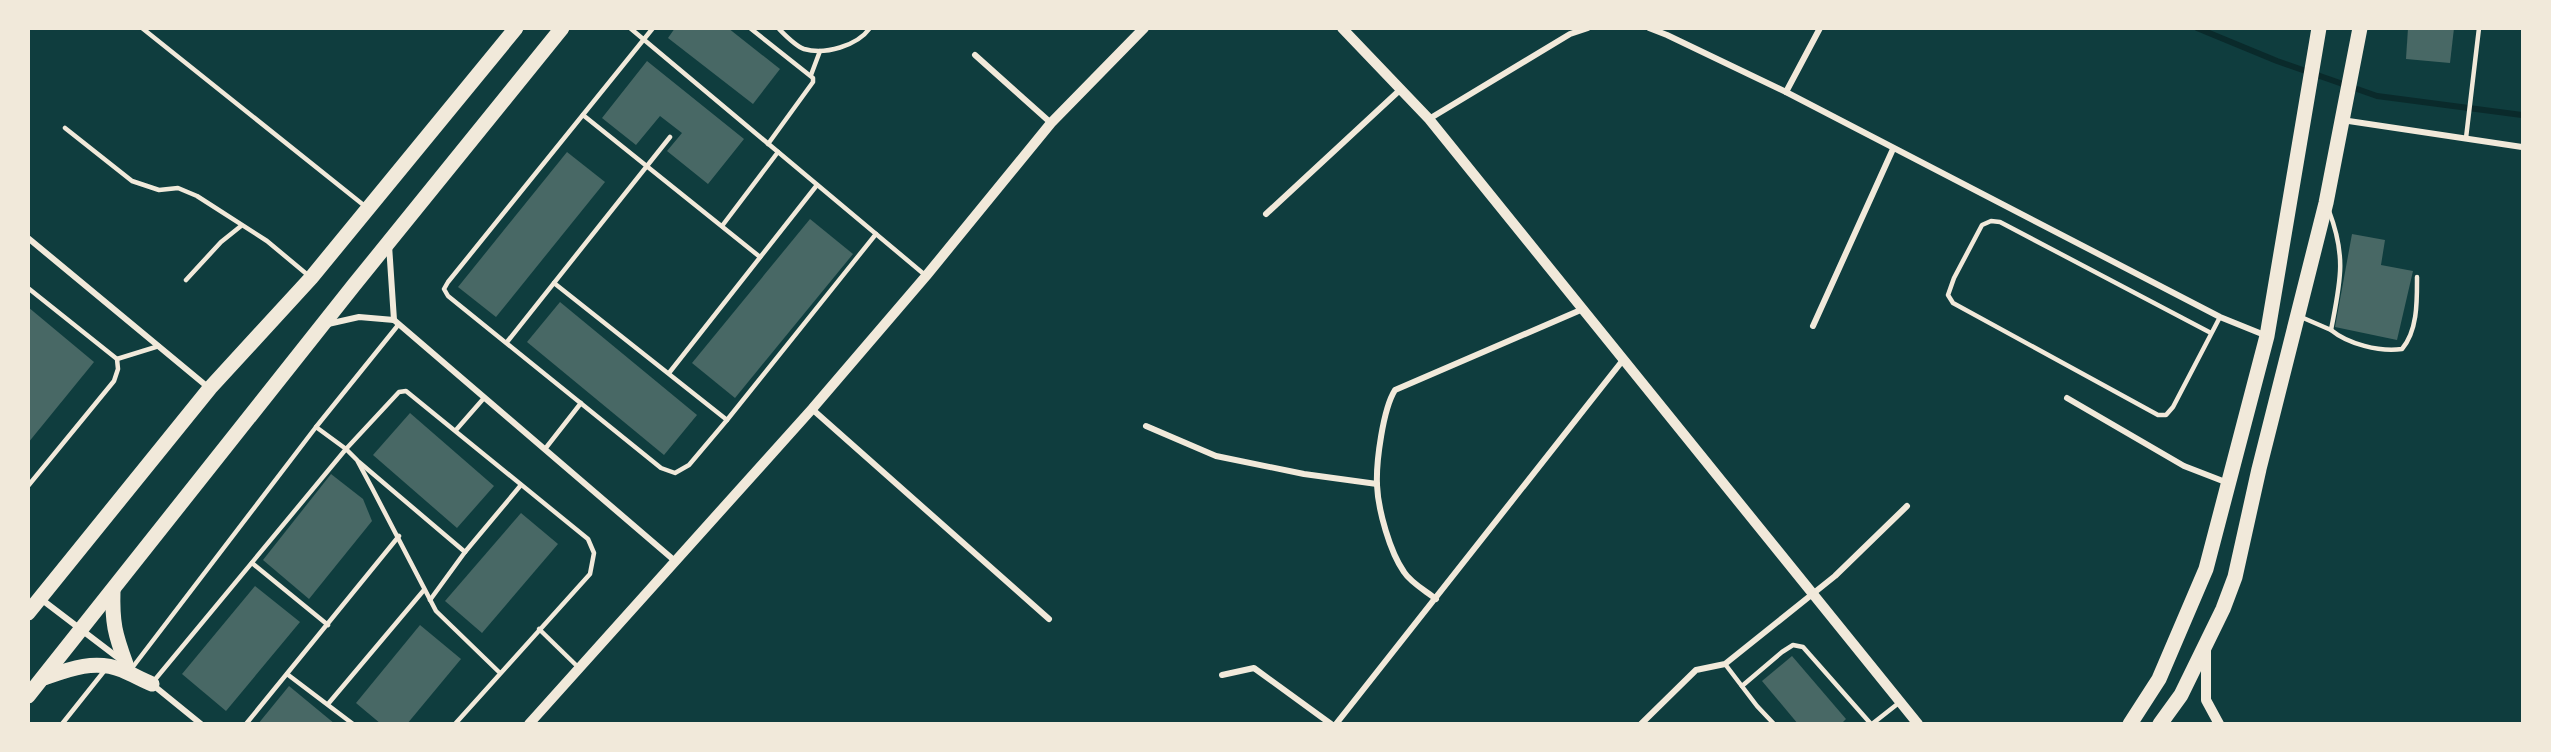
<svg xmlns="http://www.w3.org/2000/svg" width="2551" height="752" font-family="'Crimson Pro',serif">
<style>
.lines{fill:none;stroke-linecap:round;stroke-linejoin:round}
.stream{stroke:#0a2a2b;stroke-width:6}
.building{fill:#486865}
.service{stroke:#f1e9da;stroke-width:4.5}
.minor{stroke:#f1e9da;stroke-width:6}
.tertiary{stroke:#f1e9da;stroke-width:10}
.primary{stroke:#f1e9da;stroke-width:15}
</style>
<rect width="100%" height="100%" fill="#0f3d3e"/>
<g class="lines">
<path class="stream" d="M2197,28l80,33 100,35 145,19"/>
</g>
<g class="building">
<path d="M675,28h53l52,41 -27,35 -85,-66z"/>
<path d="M2408,28h46l-4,35 -44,-4z"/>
<path d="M647,61l97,78 -36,45 -41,-33 15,-18 -22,-17 -24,29 -34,-27z"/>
<path d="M567,152l38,30 -109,135 -38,-30z"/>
<path d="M810,219l43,35 -118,144 -43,-35z"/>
<path d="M2352,234l33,6 -4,25 32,6 -16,69 -62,-13z"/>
<path d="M560,302l137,113 -33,40 -137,-113z"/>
<path d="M28,307l66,55 -66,81z"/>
<path d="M410,413l84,73 -37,42 -84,-73z"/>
<path d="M331,474l32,25 9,22 -63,78 -46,-39z"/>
<path d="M521,513l37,31 -76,89 -37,-32z"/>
<path d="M255,586l45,36 -74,89 -44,-37z"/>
<path d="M420,625l41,34 -54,65h-26l-25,-21z"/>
<path d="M1792,656l54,63 -5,5h-43l-36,-43z"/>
<path d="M289,686l46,38h-77z"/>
</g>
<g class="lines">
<g class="service">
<path d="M142,28l224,179"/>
<path d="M630,28l295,247"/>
<path d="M653,28l-205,254 -4,7 4,7 213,172 14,5 14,-8 38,-45 149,-186"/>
<path d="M750,28l63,50v4l-45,62"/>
<path d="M778,28c7,7 17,18 26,21 21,6 53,-3 66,-21"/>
<path d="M811,75l9,-24"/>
<path d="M583,115l177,142"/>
<path d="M65,128l67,53 27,9 19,-2 19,8 70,45 42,35"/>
<path d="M2466,138l13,-110"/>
<path d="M722,226l56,-74"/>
<path d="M186,280l35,-38 20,-16"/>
<path d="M554,283l173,137"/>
<path d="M28,288l89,71 1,10 -4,12 -86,105"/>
<path d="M2301,317l30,13c9,-47 16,-72 -2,-119"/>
<path d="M2331,330c17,14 48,22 71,19 16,-19 15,-49 15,-72"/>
<path d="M2211,333l-211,-111 -9,-1 -9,4 -28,53 -6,17 5,8 205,112h8l7,-8 47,-90"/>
<path d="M507,342l163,-205"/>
<path d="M117,359l42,-13"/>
<path d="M669,373l148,-188"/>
<path d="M456,430l28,-32"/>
<path d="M545,449l36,-46"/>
<path d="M359,462l106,90"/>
<path d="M252,563l76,62"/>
<path d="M430,600l35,-48 56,-67"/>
<path d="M539,629l39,38"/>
<path d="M1725,664l32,42 17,18"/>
<path d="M132,668l184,-241 83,-103"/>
<path d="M287,674l66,50"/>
<path d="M153,682l193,-233 -30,-22"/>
<path d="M1742,686l40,-34 11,-7 10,2 68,77"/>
<path d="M328,704l96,-114"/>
<path d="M62,724l43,-54"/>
<path d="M246,724l153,-188"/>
<path d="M455,724l135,-150 4,-21 -6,-14 -182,-148 -7,1 -53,57 11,11 15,28 64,123 64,62"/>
<path d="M1872,724l28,-22"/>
</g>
<g class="minor">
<path d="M1649,28l18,7 119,57 434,225 47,19"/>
<path d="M975,55l76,68"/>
<path d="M1786,92l34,-64"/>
<path d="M1429,119l141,-85 18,-6"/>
<path d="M2342,120l180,27"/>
<path d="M1266,214l135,-125"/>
<path d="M28,238l181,150"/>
<path d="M389,245l5,75"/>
<path d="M328,324l31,-7 35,3 281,241"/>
<path d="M1813,326l80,-177"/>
<path d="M2067,398l117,68 44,17"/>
<path d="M812,409l237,210"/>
<path d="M1146,426l70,30 88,18 73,10"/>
<path d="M41,599l80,61"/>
<path d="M1436,599c-10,-8 -25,-16 -32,-27 -14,-20 -26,-62 -27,-87 -1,-23 6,-76 18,-95l188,-81"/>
<path d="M1222,675l32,-7 77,56"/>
<path d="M153,685l48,39"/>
<path d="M1336,724l287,-364"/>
<path d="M1641,724l55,-54 29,-6 110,-88 72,-70"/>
</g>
<g class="tertiary">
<path d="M1342,28l87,91 489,605"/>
<path d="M2206,647v53l13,24"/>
<path d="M529,724l283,-315 114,-133 125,-153 93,-95"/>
</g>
<g class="primary">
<path d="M113,590c-1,33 2,44 13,74"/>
<path d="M28,613l182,-225 101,-110 205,-250"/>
<path d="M44,678c25,-9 51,-19 78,-8 10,4 20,10 30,14"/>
<path d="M28,696l326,-411 208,-257"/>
<path d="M2130,724l29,-45 47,-110 61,-233 52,-308"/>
<path d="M2160,724l21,-29 42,-86 12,-32 24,-108 67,-266 34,-175"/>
</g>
</g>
<rect width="2551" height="752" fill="none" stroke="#f1e9da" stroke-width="60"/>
</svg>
